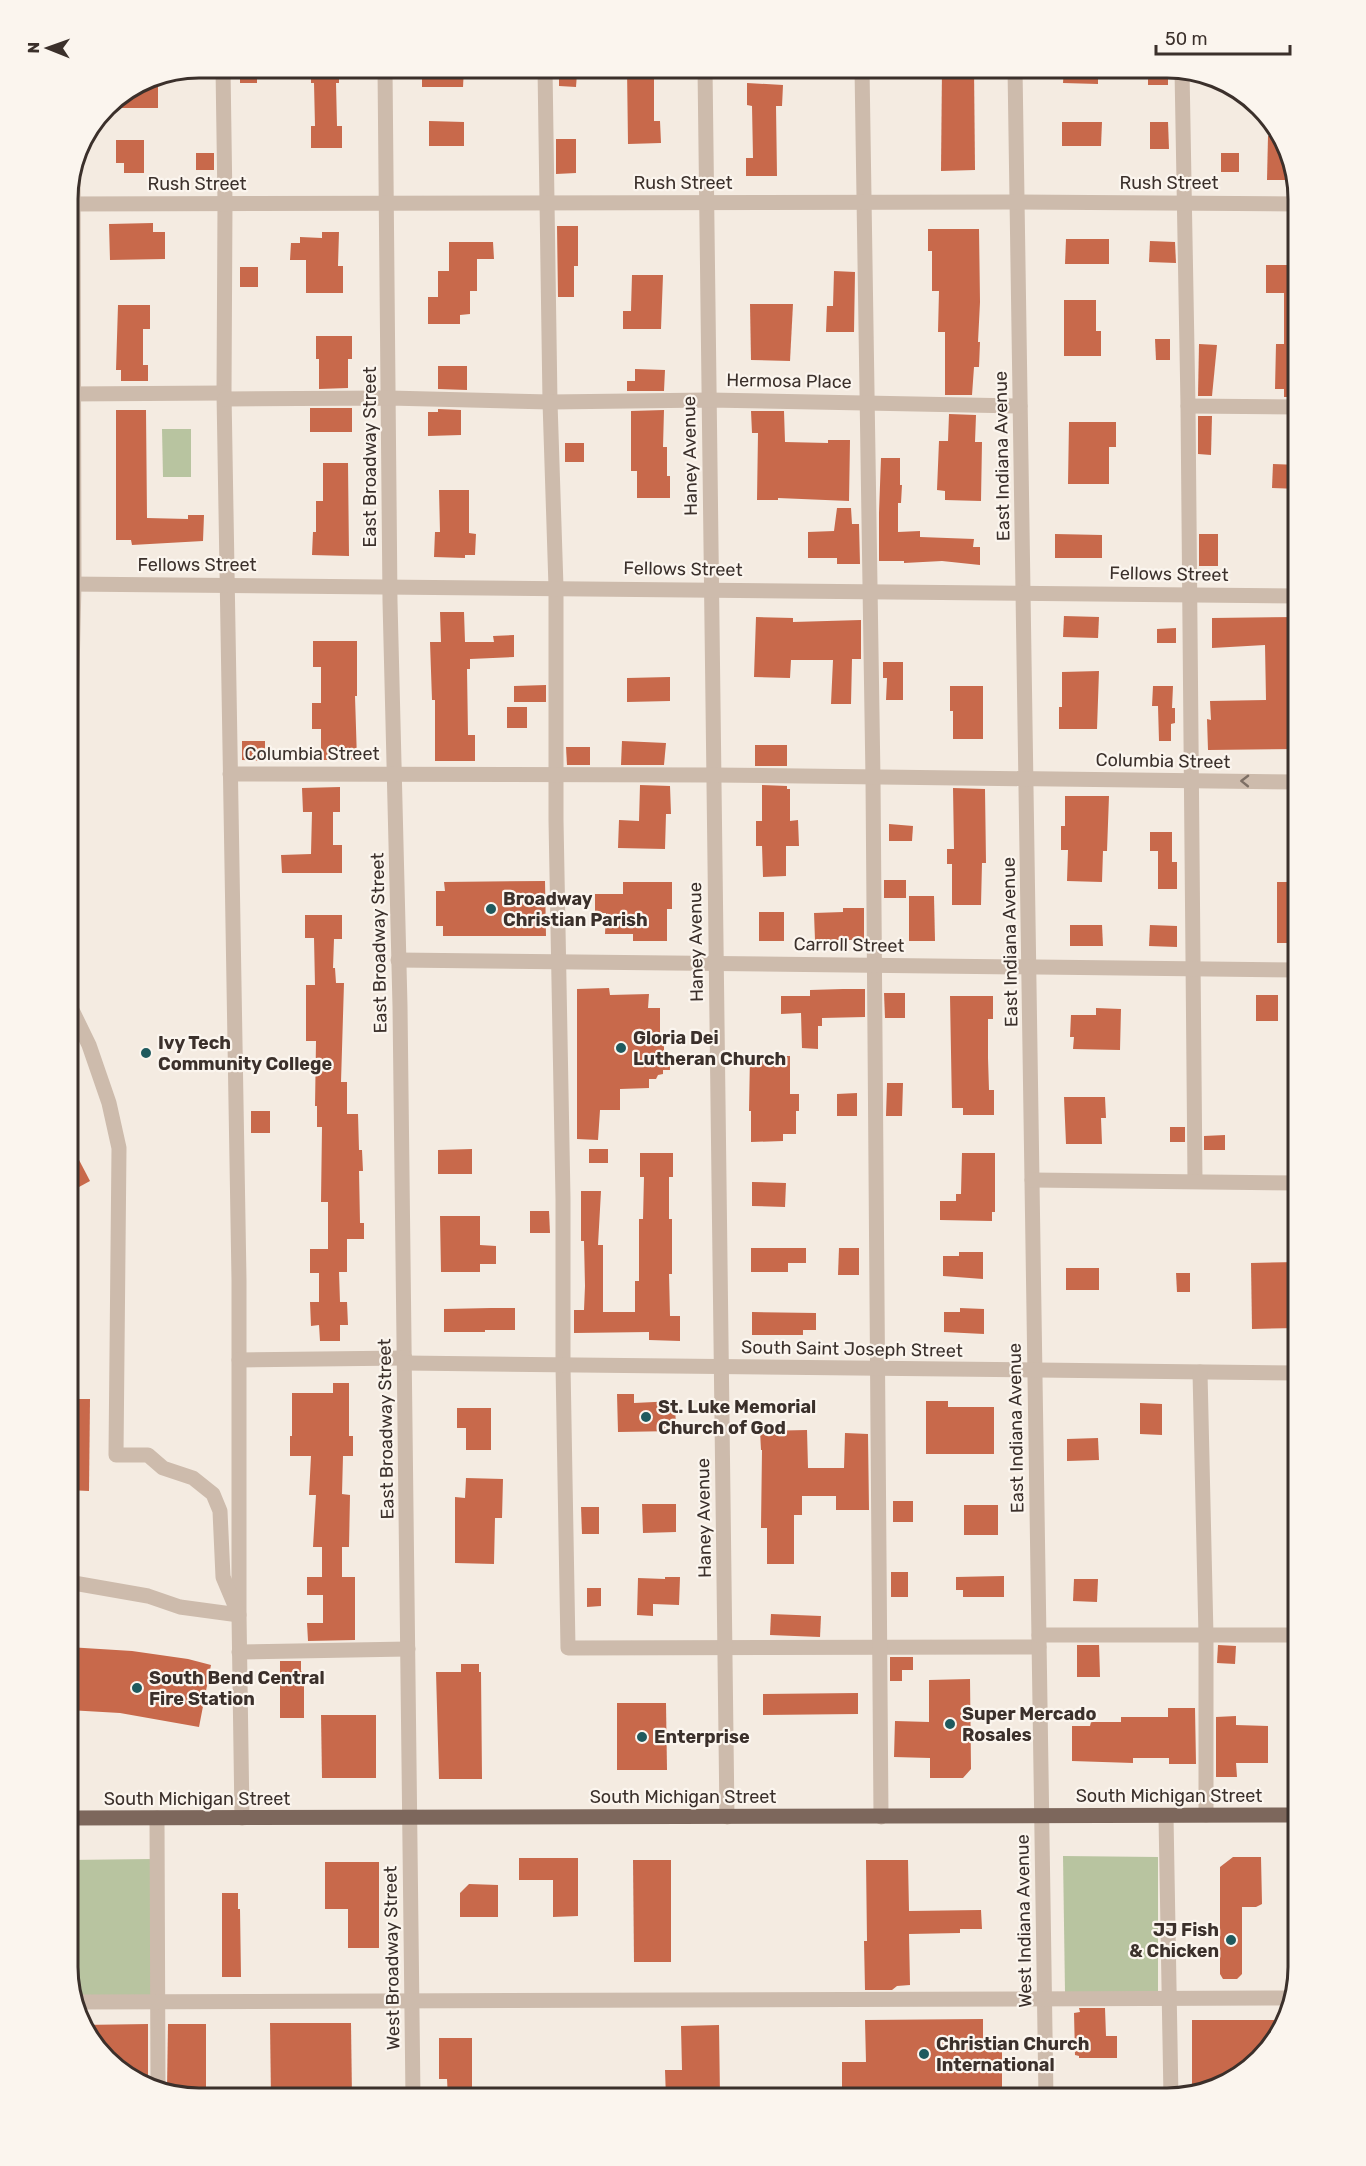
<svg xmlns="http://www.w3.org/2000/svg" width="1366" height="2166" font-family="Rubik,sans-serif">
<style>
.green{fill:#b8c4a0}
.building{fill:#c8694b}
.lines{fill:none;stroke-linecap:round;stroke-linejoin:round}
.minor{stroke:#cdbbac;stroke-width:15}
.major{stroke:#7d675c;stroke-width:15}
.oneway{stroke:#7d6f65}
.poi-dot{fill:#1f5a5e;stroke:#fbf5ee;stroke-width:2}
.labels{text-anchor:middle;dominant-baseline:central;stroke-width:4.5;stroke-linejoin:round;paint-order:stroke}
.street-label{font-size:18px;fill:#3b302b;stroke:#fbf5ee}
.poi-label{font-size:18px;font-weight:bold;fill:#3b302b;stroke:#fbf5ee;text-anchor:start}
.rim{fill:none;stroke:#3b302b;stroke-width:3}
</style>
<rect width="100%" height="100%" fill="#f4ebe1"/>
<g class="green">
<path d="M162,429h29v48h-28z"/>
<path d="M1063,1856l95,1v135h-93z"/>
<path d="M153,1859l-1,139h-77l-7,-31v-107z"/>
</g>
<g class="building">
<rect x="240" y="68" width="17" height="15"/>
<path d="M311,68h28v15h-3l1,43h5v22h-31v-22h4l-1,-43h-3z"/>
<path d="M422,68h42l-1,19h-41z"/>
<path d="M627,68h27v53h6l1,22 -33,1z"/>
<path d="M942,68h32l1,102 -34,1z"/>
<path d="M1064,68h34v16l-35,-1z"/>
<rect x="1148" y="68" width="20" height="17"/>
<path d="M559,72l18,1 -1,14 -17,-1z"/>
<path d="M747,83l36,2 -1,21h-6l1,70h-31v-18h7l-1,-52 -5,-1z"/>
<path d="M139,84h19v24h-53z"/>
<path d="M429,121l35,1v24h-35z"/>
<path d="M1062,122h40l-1,24h-39z"/>
<path d="M1150,122h18l1,27h-19z"/>
<path d="M1268,136h13l4,5 9,39h-27z"/>
<path d="M556,139h20v34l-20,1z"/>
<path d="M116,140h28v33h-20v-10h-8z"/>
<rect x="196" y="153" width="18" height="17"/>
<rect x="1221" y="153" width="18" height="19"/>
<path d="M153,223v9h12v27l-55,1 -1,-36z"/>
<path d="M557,226h21v40h-4v31h-16z"/>
<path d="M928,229h51l1,73 -2,40h2l-1,25h-5l-2,28h-27v-63h-7l1,-41h-7v-40h-4z"/>
<path d="M322,232h17l-1,34h5v27h-37v-33h-16l1,-17h9v-6l22,1z"/>
<path d="M1066,239h43v25h-44z"/>
<path d="M1150,241l25,1 1,21 -27,-1z"/>
<path d="M449,242h44l1,17h-17v32h-7v23l-10,1v9h-32v-27h10v-26h11z"/>
<path d="M1266,265h33v132h-15v-8h-9l1,-45h8v-51h-18z"/>
<rect x="240" y="267" width="18" height="20"/>
<path d="M834,271l21,1 -1,60h-28l1,-26h6z"/>
<path d="M632,275h31l-2,54h-38v-18h8z"/>
<path d="M1064,300h32v31h5v25h-37z"/>
<path d="M750,304h43l-3,57 -39,-1z"/>
<path d="M118,305h32v24h-7v36h5v16h-27v-11h-5z"/>
<path d="M316,336h36v23h-4v29l-29,1v-30h-3z"/>
<path d="M1155,339h15v21h-14z"/>
<path d="M1199,344l18,1 -5,51h-14z"/>
<path d="M438,366h29v24l-29,-1z"/>
<path d="M635,369l30,1 -1,21h-37v-10h8z"/>
<rect x="310" y="408" width="42" height="24"/>
<path d="M438,409l23,1v25l-33,1v-24h10z"/>
<path d="M116,410h30l1,108 41,1v-4h16l-1,26 -71,4 -1,-5h-15z"/>
<path d="M664,410l-1,37h4v29h3v22h-33v-27h-6v-60z"/>
<path d="M751,411h33l1,31 43,1v-3h22l-1,61 -71,-3v2h-21l1,-67h-6z"/>
<path d="M949,414l27,1 -1,27h7l-1,59 -36,-1v-9l-8,-1 2,-49h9z"/>
<path d="M1198,416h14l-1,39 -13,-1z"/>
<path d="M1069,422h47v25h-7v37h-41z"/>
<rect x="565" y="443" width="19" height="19"/>
<path d="M881,458h19v27h2l-1,18h-3v29l22,-1v6l54,2 -1,8h7v18l-38,-4 -38,2v-2h-25v-48z"/>
<path d="M323,463h25l1,93 -37,-1 1,-23h3v-31h7z"/>
<path d="M1273,464l26,1v24l-27,-1z"/>
<path d="M439,490h30v43l7,1 -1,21h-10v3l-31,-1 1,-25h5z"/>
<path d="M837,508h14l1,16h7l1,40h-23v-6h-29v-26l26,-1z"/>
<path d="M1055,534l47,1v23h-47z"/>
<rect x="1199" y="534" width="19" height="32"/>
<path d="M440,612h24l1,30h29l-1,-6 21,-1v22l-44,2v10h-3l1,66h7v26h-40v-61h-3l-2,-58h11z"/>
<path d="M1064,616l35,1 -1,21 -35,-1z"/>
<path d="M756,617l37,1v4l68,-2v39h-9l-1,45h-20l2,-44h-42l-1,18 -36,-1z"/>
<path d="M1299,617v132l-91,1 -1,-31 4,1 -1,-19 56,-1 -1,-55 -53,3v-30z"/>
<path d="M1176,628v15h-19v-14z"/>
<path d="M313,641h44v55h-2l2,64h-36v-31h-9v-26h9v-36h-8z"/>
<path d="M883,662h20v38h-17l1,-22h-4z"/>
<path d="M1099,671l-2,58h-38v-22h3v-35z"/>
<path d="M670,677v24l-43,1v-24z"/>
<path d="M546,685v17h-32v-16z"/>
<path d="M950,686h33v53h-30v-28h-3z"/>
<path d="M1153,686h20l-1,22h3v15l-4,1v17h-12l-1,-35h-6z"/>
<rect x="507" y="707" width="20" height="21"/>
<path d="M242,741h23v20l-23,-1z"/>
<path d="M622,741l44,2 -2,22h-43z"/>
<rect x="755" y="745" width="32" height="21"/>
<path d="M566,747h24v18h-23z"/>
<path d="M640,785l30,1 1,28h-5l-1,35 -47,-1 1,-28 20,1z"/>
<path d="M762,785l25,1v3h3v32l8,-1 1,26h-13v30l-23,1 -1,-31h-6v-25h6z"/>
<path d="M340,787v25h-7v33h9v28h-60l-1,-18 30,-1 1,-42h-9l-1,-24z"/>
<path d="M953,788l32,1 1,74h-4l-1,42h-29v-41h-5v-15h7z"/>
<path d="M1065,796h44l-2,55h-4l-1,31 -35,-1 1,-31h-7v-24h4z"/>
<path d="M889,824l24,2 -1,15h-23z"/>
<path d="M1150,832h22v30h5v27h-19v-38h-8z"/>
<rect x="884" y="880" width="22" height="18"/>
<path d="M545,881l1,55h-103v-10h-7v-35h9l-1,-9z"/>
<path d="M623,882h49v27h-5v32h-34v-7h-28l1,-21h-11v-19h28z"/>
<rect x="1277" y="882" width="22" height="61"/>
<path d="M909,896h25l1,45h-26z"/>
<path d="M843,908h21v32h-49l-1,-27 29,-1z"/>
<rect x="759" y="912" width="25" height="29"/>
<path d="M305,915h37v24h-8l-1,29h2l1,15h8l-3,99h6v32h11l1,36h3l1,21h-4l1,52h4v16h-17v33h-8l1,30h7l1,23h-8v16h-20l-1,-16 -8,1 -1,-24h9v-29h-9v-24h18v-47h-7l1,-75h-5v-21h-2l1,-65h-10v-56h9l-1,-47h-9z"/>
<path d="M1070,925h32l1,21h-33z"/>
<path d="M1150,925l27,1v21l-28,-1z"/>
<path d="M609,988l1,7 39,-1 -1,14h12v35h4v9h6v18h-7v4l-5,1 -2,4h-7v9l-29,1v21h-20l-2,30 -21,-1v-150z"/>
<path d="M843,989h22v28l-43,1v8h-4v23l-16,-1 -1,-35 -20,1v-18h29v-6z"/>
<path d="M884,993h21v25h-20z"/>
<rect x="1256" y="995" width="22" height="26"/>
<path d="M950,996h43v23h-5v39l1,32h5v25h-31v-7h-11z"/>
<path d="M1096,1008l25,1 -1,41 -47,-1 1,-12h-4l1,-22h25z"/>
<path d="M750,1056h40v38h9v17h-3v23h-13v7l-32,1v-31h-2z"/>
<path d="M887,1083h16l-1,33h-16z"/>
<path d="M857,1093v23h-20v-22z"/>
<path d="M1064,1097h41l1,21h-5l1,26h-36z"/>
<rect x="251" y="1111" width="19" height="22"/>
<rect x="1170" y="1127" width="15" height="15"/>
<path d="M1225,1135v15h-21v-14z"/>
<path d="M472,1149v25h-34v-24z"/>
<rect x="589" y="1149" width="19" height="14"/>
<path d="M640,1153h33v24h-4v42h3v55h-3l1,42h10v25l-31,-1v-8l-75,1v-23h10l1,-24 -1,-45h-3v-50h20l-3,54h5v67h32v-31h4v-62h4l1,-42h-4z"/>
<path d="M962,1153h33v59h-3v9l-52,-1v-19h16v-7h5z"/>
<path d="M78,1158l12,23 -22,12v-30z"/>
<path d="M752,1182l34,1 -1,24 -33,-1z"/>
<path d="M530,1211h19l1,22h-20z"/>
<path d="M440,1216h40v29l16,1v18h-16v8h-39z"/>
<path d="M751,1248h55v15h-18v9h-37z"/>
<path d="M839,1248h20v27h-21z"/>
<path d="M959,1252h24v27l-40,-3v-20h16z"/>
<path d="M1298,1262v66l-46,1 -1,-66z"/>
<rect x="1066" y="1268" width="33" height="22"/>
<path d="M1176,1273h14v19h-13z"/>
<path d="M491,1308h24v22h-30v2h-41v-23z"/>
<path d="M960,1308l24,1v25l-40,-2v-20h16z"/>
<path d="M752,1312l64,1v17h-13v5h-51z"/>
<path d="M333,1383h16v53h4v20h-10l-1,38 8,1 -1,52h-7v30h13v63l-47,1 -1,-18h16v-28h-16v-18h15v-30h-9l3,-52h-7l2,-39h-21v-20h2v-43h41z"/>
<path d="M617,1394h17v9l41,-2 1,30 -58,1z"/>
<path d="M68,1399h22l-1,92 -21,-1z"/>
<path d="M926,1401h22v6h46v47h-68z"/>
<path d="M1140,1403l22,1v31l-22,-1z"/>
<path d="M457,1408h34v42h-25v-22h-9z"/>
<path d="M807,1430l1,38h36l1,-35 23,1 1,76h-33v-14h-34v19h-8v49h-27v-36h-6l1,-78h-1l-1,-19z"/>
<path d="M1098,1438l1,22 -32,1v-22z"/>
<path d="M466,1478l37,1 -1,39h-7l-1,46 -39,-1v-66l10,1z"/>
<rect x="893" y="1501" width="20" height="21"/>
<path d="M642,1504h34v28l-33,1z"/>
<rect x="964" y="1505" width="34" height="30"/>
<path d="M581,1507h18v27h-17z"/>
<rect x="891" y="1572" width="17" height="25"/>
<path d="M1004,1576v21h-41v-7h-7v-13z"/>
<path d="M665,1577h15l-1,28 -26,-1v12l-16,-1 1,-37 27,1z"/>
<path d="M1074,1579h24l-1,23 -24,-1z"/>
<path d="M587,1588h14v18l-14,1z"/>
<path d="M771,1614l50,2 -1,21 -50,-2z"/>
<path d="M1077,1645h22l1,32h-23z"/>
<path d="M1218,1645l18,1 -1,18 -18,-1z"/>
<path d="M68,1647l64,4 56,8 23,6 -12,62 -79,-14 -52,-3z"/>
<path d="M890,1657h23v13h-11v11h-12z"/>
<path d="M280,1661h21v10l3,3v44h-24z"/>
<path d="M461,1664h18v8h2l1,107h-43l-3,-107h25z"/>
<path d="M970,1679l1,90 -8,9h-33v-20l-36,-1 1,-36 34,1v-42z"/>
<path d="M858,1693v21l-95,1v-21z"/>
<path d="M617,1703h49l1,67h-50z"/>
<path d="M1168,1708h27l1,56h-27v-6h-36v5l-61,-2v-35h18l1,-4h30v-5h47z"/>
<path d="M321,1715h55v63h-54z"/>
<path d="M1236,1716v9l32,1v37h-32l1,14h-21v-60z"/>
<path d="M1233,1857h28l1,47 -6,3h-14v67l-5,5h-14l-3,-5v-107z"/>
<path d="M519,1858h59v58l-25,1v-37h-34z"/>
<path d="M633,1860h38v102h-37z"/>
<path d="M866,1860h42l1,51 72,-1 1,19h-22v4l-51,1 1,51 -13,1 -5,4h-27l-1,-49h3z"/>
<path d="M325,1862h54v86h-31v-39h-23z"/>
<path d="M469,1884l29,1v32h-38v-24z"/>
<path d="M222,1893h16v16h2l1,68h-19z"/>
<path d="M1079,2008h26l1,28h11v22h-38v-2l-4,-1 -1,-42 6,-1z"/>
<path d="M983,2019v27l19,-1v53h-160v-36h24l-1,-42z"/>
<path d="M1192,2020h90l-5,20 -52,45 -33,8z"/>
<path d="M270,2023h81l1,75h-81z"/>
<path d="M148,2024v60l-22,-7 -45,-52z"/>
<path d="M168,2024h38v74h-15l-24,-8z"/>
<path d="M719,2025l1,73h-54l-1,-28h17l-1,-44z"/>
<path d="M439,2038h33v60h-24l-1,-19h-8z"/>
</g>
<g class="lines">
<g class="minor">
<path d="M223,68l2,135 -1,190 15,887v335l3,203"/>
<path d="M385,68l5,533 10,405 13,1092"/>
<path d="M545,68l5,334 6,185v233l7,379v166l5,283 471,-1"/>
<path d="M705,68l22,1749"/>
<path d="M862,68l11,711 8,1038"/>
<path d="M1015,68l31,2030"/>
<path d="M1182,70l6,336 7,775"/>
<path d="M68,204l950,-2 280,2"/>
<path d="M68,394l156,-1"/>
<path d="M225,399l164,-1 161,4 159,-2 311,6"/>
<path d="M1188,406l110,1"/>
<path d="M68,584l1230,12"/>
<path d="M230,774l484,1 584,7"/>
<path d="M68,848l6,-264 -1,-412"/>
<path d="M398,960l900,10"/>
<path d="M1032,1180l266,3"/>
<path d="M239,1360l166,-2"/>
<path d="M405,1363l893,10"/>
<path d="M1200,1372l6,264v179"/>
<path d="M68,1582l80,14 32,11 59,8 -16,-38 -3,-66 -7,-17 -20,-16 -30,-10 -15,-13h-32l3,-307 -10,-45 -20,-58 -21,-43"/>
<path d="M1039,1635h259"/>
<path d="M239,1652l169,-3"/>
<path d="M1166,1816l5,282"/>
<path d="M157,1818l1,269"/>
<path d="M76,2002l1213,-4"/>
</g>
<path class="major" d="M68,1818l1230,-3"/>
</g>
<defs><path id="oneway-chevron" d="M-2-3.5L2.5 0L-2 3.5" fill="none" stroke-width="1.6" stroke-linecap="round" stroke-linejoin="round" transform="scale(1.5)"/></defs>
<use class="oneway" href="#oneway-chevron" transform="translate(1245 781) rotate(-179)"/>
<g class="poi-dot">
<circle cx="491" cy="909" r="6"/>
<circle cx="621" cy="1048" r="6"/>
<circle cx="146" cy="1053" r="6"/>
<circle cx="646" cy="1417" r="6"/>
<circle cx="137" cy="1688" r="6"/>
<circle cx="950" cy="1724" r="6"/>
<circle cx="642" cy="1737" r="6"/>
<circle cx="1231" cy="1940" r="6"/>
<circle cx="924" cy="2054" r="6"/>
</g>
<g class="labels">
<g class="street-label">
<text x="683" y="183">Rush Street</text>
<text x="1169" y="183">Rush Street</text>
<text x="197" y="184">Rush Street</text>
<text transform="translate(789 381) rotate(1)">Hermosa Place</text>
<text transform="translate(690 456) rotate(-91)">Haney Avenue</text>
<text transform="translate(1002 456) rotate(-91)">East Indiana Avenue</text>
<text transform="translate(370 457) rotate(-90)">East Broadway Street</text>
<text x="197" y="565">Fellows Street</text>
<text transform="translate(683 569) rotate(1)">Fellows Street</text>
<text transform="translate(1169 574) rotate(1)">Fellows Street</text>
<text x="312" y="754">Columbia Street</text>
<text transform="translate(1163 761) rotate(1)">Columbia Street</text>
<text transform="translate(696 942) rotate(-91)">Haney Avenue</text>
<text transform="translate(1010 942) rotate(-91)">East Indiana Avenue</text>
<text transform="translate(379 943) rotate(-91)">East Broadway Street</text>
<text transform="translate(849 945) rotate(1)">Carroll Street</text>
<text transform="translate(852 1349) rotate(1)">South Saint Joseph Street</text>
<text transform="translate(1016 1428) rotate(-91)">East Indiana Avenue</text>
<text transform="translate(386 1429) rotate(-91)">East Broadway Street</text>
<text transform="translate(704 1518) rotate(-91)">Haney Avenue</text>
<text x="1169" y="1796">South Michigan Street</text>
<text x="683" y="1797">South Michigan Street</text>
<text x="197" y="1799">South Michigan Street</text>
<text transform="translate(1024 1921) rotate(-91)">West Indiana Avenue</text>
<text transform="translate(392 1958) rotate(-91)">West Broadway Street</text>
</g>
<g class="poi-label">
<text x="503" y="899">Broadway<tspan x="503" dy="21">Christian Parish</tspan></text>
<text x="633" y="1038">Gloria Dei<tspan x="633" dy="21">Lutheran Church</tspan></text>
<text x="158" y="1043">Ivy Tech<tspan x="158" dy="21">Community College</tspan></text>
<text x="658" y="1407">St. Luke Memorial<tspan x="658" dy="21">Church of God</tspan></text>
<text x="149" y="1678">South Bend Central<tspan x="149" dy="21">Fire Station</tspan></text>
<text x="962" y="1714">Super Mercado<tspan x="962" dy="21">Rosales</tspan></text>
<text x="654" y="1737">Enterprise</text>
<text x="1219" y="1930" text-anchor="end">JJ Fish<tspan x="1219" dy="21">&amp; Chicken</tspan></text>
<text x="936" y="2044">Christian Church<tspan x="936" dy="21">International</tspan></text>
</g>
</g>
<path d="M0 0H1366V2166H0ZM199 78H1167A121 121 0 0 1 1288 199V1967A121 121 0 0 1 1167 2088H199A121 121 0 0 1 78 1967V199A121 121 0 0 1 199 78Z" fill="#fbf5ee" fill-rule="evenodd"/>
<path class="rim" d="M199 78H1167A121 121 0 0 1 1288 199V1967A121 121 0 0 1 1167 2088H199A121 121 0 0 1 78 1967V199A121 121 0 0 1 199 78Z"/>
<g transform="translate(48 48) rotate(271)" stroke="#fbf5ee" stroke-width="4.5" paint-order="stroke">
<path d="M0-4.5L10 22L0 15L-10 22Z" fill="#3b302b"/>
<text y="-9" font-size="16" font-weight="bold" text-anchor="middle" fill="#3b302b">N</text>
</g>
<path d="M1156 45v9h134v-9" fill="none" stroke="#3b302b" stroke-width="3"/>
<text x="1165" y="45" font-size="18" fill="#3b302b" stroke="#fbf5ee" stroke-width="4.5" paint-order="stroke">50 m</text>
</svg>
